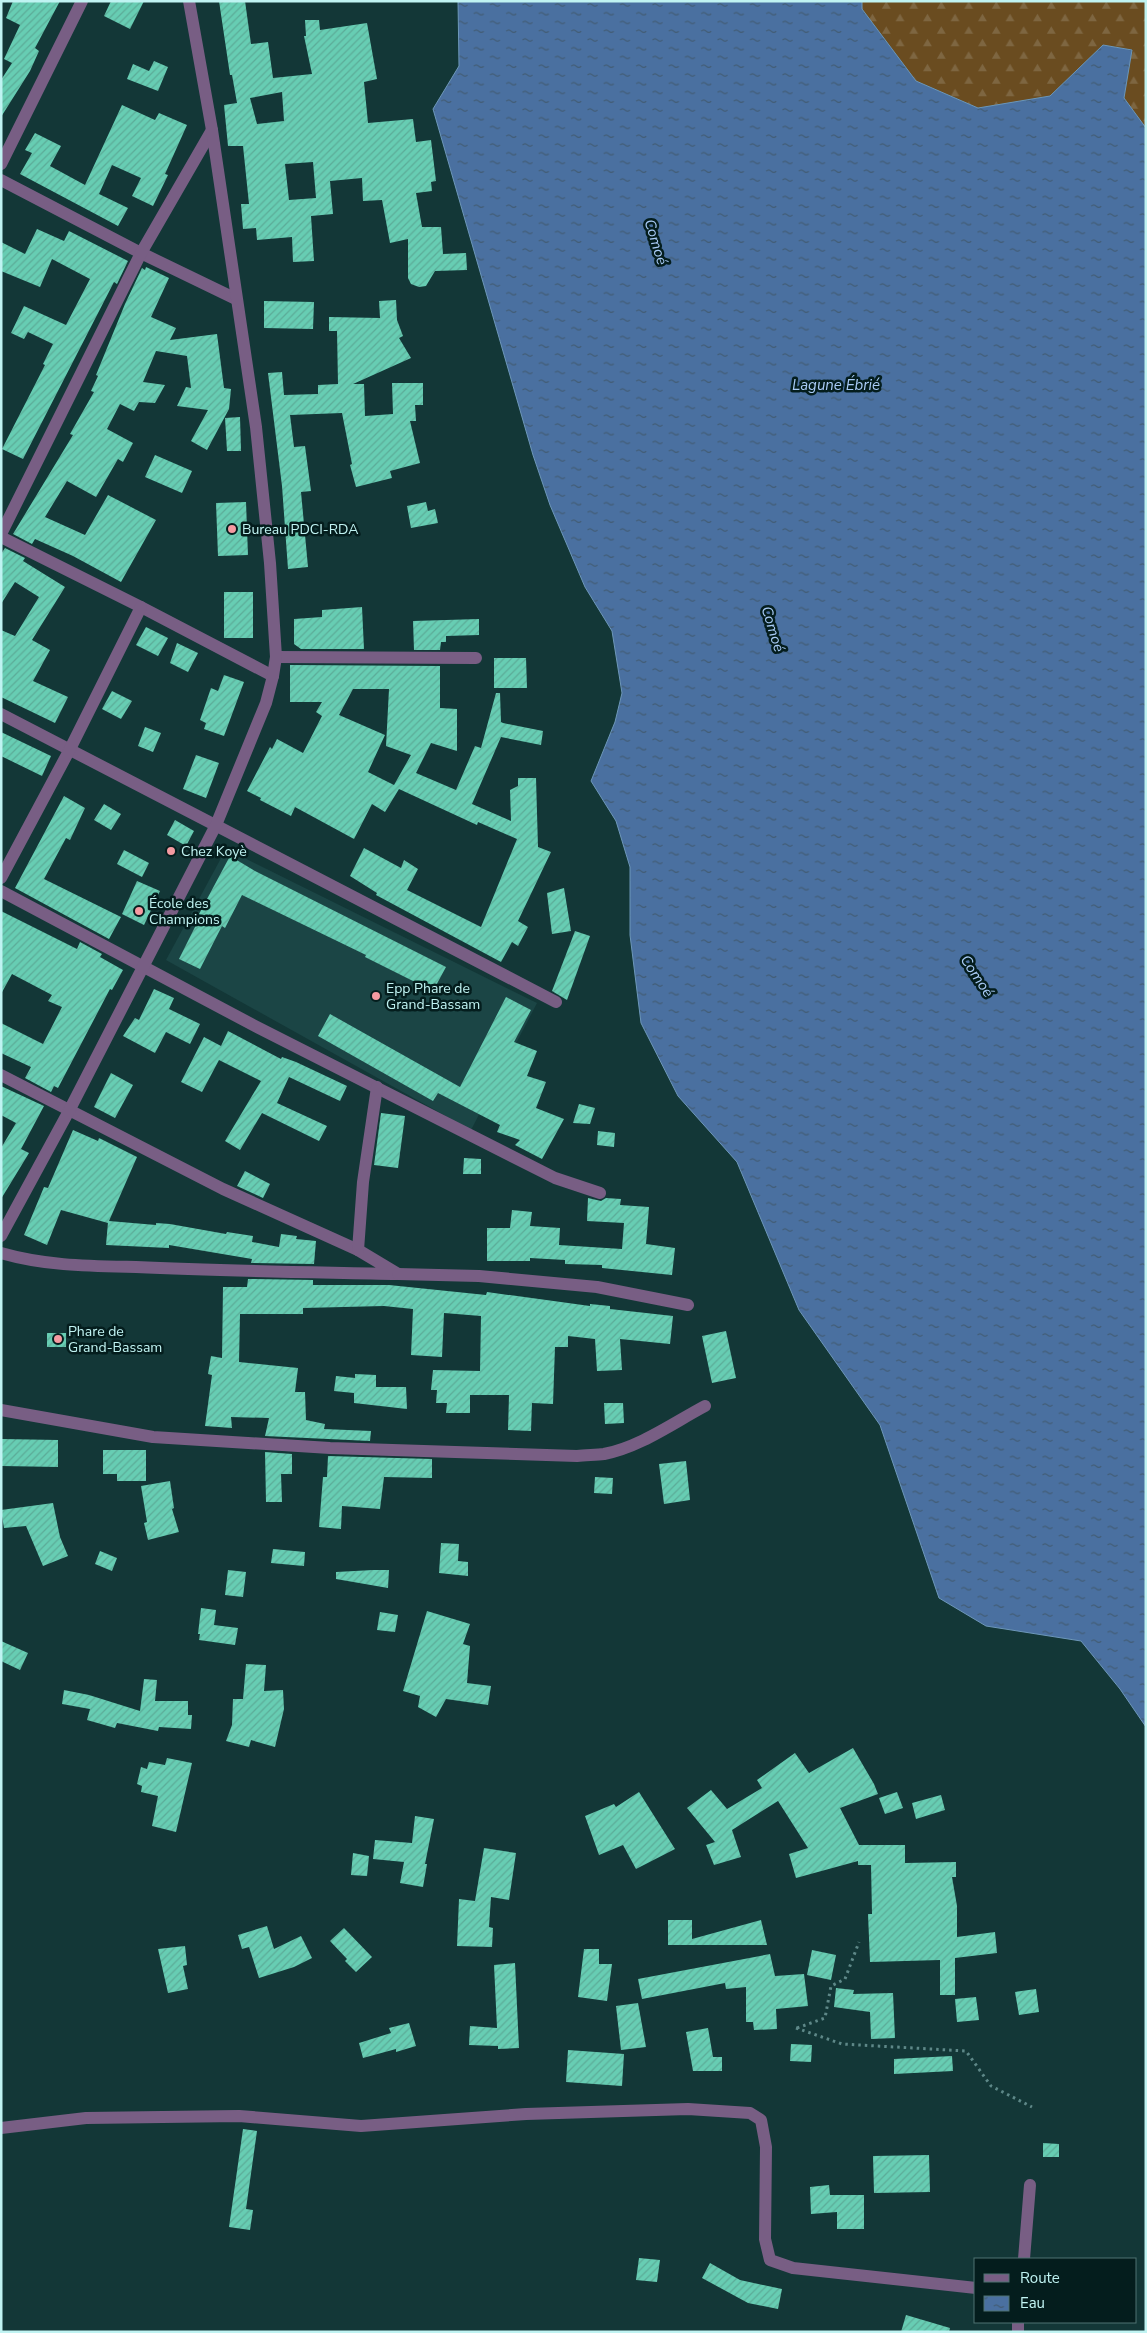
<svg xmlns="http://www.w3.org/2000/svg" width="1147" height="2333" font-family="'Nunito Sans',sans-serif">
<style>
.built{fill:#1b4545}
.forest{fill:url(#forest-firs)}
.water{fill:url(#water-ripples);stroke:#6d97b9}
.building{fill:url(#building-hatch);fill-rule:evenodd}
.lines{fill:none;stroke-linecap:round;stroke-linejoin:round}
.path{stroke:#5e8888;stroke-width:3;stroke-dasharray:2.5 4;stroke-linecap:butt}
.minor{stroke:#785e84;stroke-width:12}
.poi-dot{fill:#f49aa1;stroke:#041d1d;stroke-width:2}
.labels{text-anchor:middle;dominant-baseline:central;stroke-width:5;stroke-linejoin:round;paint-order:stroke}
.poi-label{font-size:14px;fill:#c0f3f2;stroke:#041d1d;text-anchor:start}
.water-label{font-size:15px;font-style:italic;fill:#a9cbf6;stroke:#041d1d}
</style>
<defs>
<pattern id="forest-firs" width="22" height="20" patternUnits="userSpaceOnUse" patternTransform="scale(1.25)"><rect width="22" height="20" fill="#6a4c20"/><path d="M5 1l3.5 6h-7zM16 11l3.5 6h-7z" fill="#7e6641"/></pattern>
<pattern id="water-ripples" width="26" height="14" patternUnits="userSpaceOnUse" patternTransform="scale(1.25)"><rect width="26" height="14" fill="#4a70a0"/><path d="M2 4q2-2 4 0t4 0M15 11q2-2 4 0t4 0" fill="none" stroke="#425c74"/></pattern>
<pattern id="building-hatch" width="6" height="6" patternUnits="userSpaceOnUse" patternTransform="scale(1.25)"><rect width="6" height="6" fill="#67cdb3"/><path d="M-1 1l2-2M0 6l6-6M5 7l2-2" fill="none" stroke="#5cac98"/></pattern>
</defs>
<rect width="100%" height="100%" fill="#133737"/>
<path class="built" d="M226,849l311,154 -66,127 -305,-170z"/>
<path class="forest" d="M862,1h284v127l-22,-30 8,-48 -29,-5 -53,51 -72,12 -62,-27 -54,-72z"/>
<path class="water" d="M458,1h404v8l54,72 62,27 72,-12 53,-51 29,5 -8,48 22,30v1599l-26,-38 -39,-48 -95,-15 -47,-28 -59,-173 -81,-115 -62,-148 -59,-66 -37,-73 -11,-88v-68l-14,-46 -25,-40 24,-59 7,-29 -10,-62 -27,-44 -35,-82 -17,-50 -100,-346 26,-43z"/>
<g class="building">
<path d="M13,1h47l-25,47 4,3 -9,20 -29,46v-37l11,-17 -8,-4 16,-34 -14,-7z"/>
<path d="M111,1h33l-14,28 -26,-13z"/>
<path d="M219,1h26l6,43 17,-2 5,36 39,-4 -8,-38h2l-1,-16h14l1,10 47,-7 10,56 -13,3 4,41 45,-4 3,23 15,-2 5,41 -5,1 1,9 -16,2 6,34h19l2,27 23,-1 1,17 -32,1 -9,15 -7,1 -8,-3 -3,-6v-39l-18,4 -8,-43 -19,1 -1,-23 -32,3 3,33 -22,2 3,45 -21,1 -1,-25 -35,3 -1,-12 -13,1 -2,-25h8l-6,-58h-15l-4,-41 13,-2 -5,-28h-2zM282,92l2,29 -27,3 -7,-26zM313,162l3,36 -27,2 -4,-36z"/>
<path d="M154,61l14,6 -10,24 -31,-12 6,-15 16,7z"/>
<path d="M122,105l33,15 4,-7 28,12 -22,49 3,1 -15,31 -21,-10 9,-18 -29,-13 -13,29 29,14 -10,18 -98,-52 12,-21 -7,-3 10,-17 26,13 -11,20 35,19z"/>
<path d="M37,229l27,12 5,-10 59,30 -11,23 -3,-2 -91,177 -21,-10 43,-84 -2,-1 10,-20 -25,-12 -4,7 -13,-6 13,-27 42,19 24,-46 -38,-20 -12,28 -39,-16v-29l24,12z"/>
<path d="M146,267l23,11 -18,39 25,11 -6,12 47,-6 7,54 7,1 -2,20 -22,41 -16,-9 17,-31 -31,-4 9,-19 5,1 -4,-32 -31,-5 -13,31 22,3 -10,18 -16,-1 -5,9 -14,-7 -13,25 26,14 -10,19 -5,-3 -22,38 -29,-16 -22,36 40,18 23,-40 48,25 -35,62 -48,-26 -38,-17 -3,5 -19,-10 60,-99 -3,-1 24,-42 -3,-1 7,-15 -2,-1 29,-71 17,-36 3,2z"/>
<path d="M396,300l1,20 6,16 -4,2 12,20 -58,26h11l1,32 28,-2 -1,-31h31v22h-8l1,16h-6l10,42 -30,8 2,7 -36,9 -6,-22 2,-1 -10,-51 -52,2 4,32 11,-1 6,45 -10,1 7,75 -20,2 -6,-83 -14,-113 14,-1 2,23 34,-1v-9l20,-1 -1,-53h-8v-14l51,1 -1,-17z"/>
<path d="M264,301l50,1 -1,27 -49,-1z"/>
<path d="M240,417l1,34h-14l-2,-33z"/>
<path d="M155,455l37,16 -10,22 -37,-16z"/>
<path d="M246,502l2,53 -30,1 -2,-53z"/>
<path d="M426,502l2,9 7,-2 3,14 -27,5 -4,-22z"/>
<path d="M5,548l20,10 -2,3 42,26 -33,53 18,10 -17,31 35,16 -13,26 -54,-26v-67l14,6 24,-39 -24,-15 -14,22v-50z"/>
<rect x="224" y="592" width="29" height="46"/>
<path d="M362,607l2,42h-63l-7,-5v-25l28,-2v-7z"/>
<path d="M479,619v16l-33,1v6h-5l-1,8h-26l-1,-29z"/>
<path d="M146,627l22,11 -10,18 -22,-11z"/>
<path d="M177,643l21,10 -10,19 -18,-9z"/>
<path d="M494,658h32l1,30h-33z"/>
<path d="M290,665l150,1v42l17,1v42l-26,-8 -15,30 40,17 19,-44 6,2 15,-55h4l1,29 2,1 40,8 -2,14 -40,-8 -29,67 39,17 -1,-31 8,-4v-8h18l2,69 13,5 -33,69 10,6 -10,19 -6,-4 -11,20 -125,-67 1,-2 -27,-17 14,-28 37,20 3,-8 14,9 -11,21 74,37 36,-88 -39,-17 -1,3 -78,-36 -14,23 -13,-8 -18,35 -59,-32 -4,9 -31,-16 1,-2 -14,-7 23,-44 2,2 5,-10 26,14 19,-37 -6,-4 6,-10h-32zM353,689h36l-3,57 25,9 -17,30 -26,-13 17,-37 -46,-20z"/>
<path d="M224,675l20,7 -20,54 -20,-7 2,-6 -6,-3 11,-32 7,3z"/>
<path d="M112,691l20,10 -11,18 -19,-10z"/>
<path d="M145,727l16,6 -8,19 -15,-6z"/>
<path d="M1,732l50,24 -9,20 -41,-20z"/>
<path d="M196,755l23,8 -13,35 -23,-9z"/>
<path d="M64,796l21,12 -15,32 -4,-2 -22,41 77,38 -12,22 -94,-51z"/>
<path d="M104,804l17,10 -10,16 -17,-10z"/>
<path d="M175,820l19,11 -8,15 -19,-11z"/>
<path d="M124,850l25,13 -7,14 -25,-13z"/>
<path d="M230,856l25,15 191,96 -13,24 -68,-34 1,-2 -124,-60 -17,33 -3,-2 -22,43 -21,-10 22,-44 -2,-1z"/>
<path d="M137,881l23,10 -16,34 -22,-11z"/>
<path d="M564,888l7,43 -19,3 -5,-41z"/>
<path d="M1,911l76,38 3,-7 22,12 -2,3 23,13 -11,20 -2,-1 -52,99 -4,-2 -3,6 -26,-14 6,-11 -30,-14v-30l42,21 19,-37 -14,-6 4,-6 -40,-21 -11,20z"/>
<path d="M575,931l15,5 -23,64 -15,-9z"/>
<path d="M154,989l20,9 -5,11 31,15 -10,20 -24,-12 -11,21 -32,-17 12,-18 4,2z"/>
<path d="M506,997l25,13 -17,32 23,9 -10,25 19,6 -10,26 28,11 -22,40 -27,-14 5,-5 -23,-8 3,-7 -62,-32 -5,8 -115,-65 12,-22 130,73z"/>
<path d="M228,1031l53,28 1,-2 14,5 51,24 -7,15 -51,-24 -12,26 50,23 -8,15 -57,-28 -22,37 -15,-9 36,-60 -42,-21 -17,32 -21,-10 23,-45 17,9z"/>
<path d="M111,1073l22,12 -18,33 -21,-11z"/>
<path d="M1,1086l43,20 -23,43 8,4 -28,46v-51l15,-25 -15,-8z"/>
<path d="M579,1104l16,4 -5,16 -17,-1z"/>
<path d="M381,1113l24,3 -7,52 -24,-3z"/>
<path d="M73,1130l25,11 1,-3 38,19 -28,64 47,4v-2l14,1 56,10 1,-2 26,4 -1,6 27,5 2,-13 16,2 -1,3 20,2 -2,23 -63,-1 1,-4 -83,-14v3l-63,-3 2,-23v1l-47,-13 -14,35 -23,-10 20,-48 4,1z"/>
<path d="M598,1131l17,2 -1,14 -17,-2z"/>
<path d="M464,1158l17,1v15h-18z"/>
<path d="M245,1171l25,13 -7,14 -26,-12z"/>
<path d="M588,1198l13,3 5,-3 15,1 -1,6 29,2 -3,37 29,4 -3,27 -70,-7v-3l-37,-1v-4l-35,-2v3h-43v-33h23l2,-18 20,2 -2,14 30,2 -1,17 63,4 2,-26 -37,-2z"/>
<path d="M248,1279l65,1v5h76l97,10 1,-3 103,14v-2l20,2v3l63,7 -3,28 -50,-5 2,31 -25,1 -2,-32 -27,-3v11h-13l-2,57 -21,-1 -1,28 -23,-1 1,-35h-39v18h-24l1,-10h-11l1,-13h-6l2,-20 47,1 1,-55 -37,-3 -2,44 -31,-2 2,-46 -29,-3 -81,2v6h-63l-1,48 59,6 -3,24h10l1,28 19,4 -1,5 47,2 -1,10 -105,-5 4,-18 -38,-1 1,11 -27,-2 7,-51 -4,-1 3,-18 11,2 1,-71h24z"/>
<path d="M726,1331l10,47 -24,5 -10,-47z"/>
<rect x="47" y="1333" width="19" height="14"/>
<path d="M355,1374l21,1v12h30l1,22 -53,-6v-10l-20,-2 2,-15 19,2z"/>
<path d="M604,1403h19l1,20 -19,1z"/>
<path d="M2,1439l56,1v27l-56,-1z"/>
<path d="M103,1450h43v31h-29v-7h-14z"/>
<path d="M265,1452l27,2v20h-11l1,28h-16z"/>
<path d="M328,1456l104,3v19l-48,-1 -4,32 -38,-3 -1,23 -22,-2 4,-50h4z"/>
<path d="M686,1461l4,39 -26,4 -5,-40z"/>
<path d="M595,1477l18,1 -1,16 -18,-1z"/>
<path d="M170,1481l4,27 -2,1 7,23 -31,8 -4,-17 3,-1 -6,-36z"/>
<path d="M53,1503l7,34 8,19 -25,10 -17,-40 -22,2 -3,-18z"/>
<path d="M441,1543l18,1 -1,17 10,1v14l-29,-3z"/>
<path d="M273,1549l32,3 -1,14 -33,-3z"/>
<path d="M100,1551l17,7 -5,13 -17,-7z"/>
<path d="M228,1570l18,2 -3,25 -18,-2z"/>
<path d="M373,1570h16l-1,18 -52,-9v-7z"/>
<path d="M201,1608l15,2 -2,15 24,3 -3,17 -36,-5 1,-6h-2z"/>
<path d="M427,1611l43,13 -7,20 7,2 -3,37 24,3 -3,19 -42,-6 -10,18 -18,-10 2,-11 -17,-5z"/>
<path d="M380,1612l18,3 -3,17 -18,-2z"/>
<path d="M1,1641l27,12 -8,17 -19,-9z"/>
<path d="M246,1664l20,1 -2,26 19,-1 1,19 -9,38 -24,-7 -2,7 -23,-6 6,-16 1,-26h10z"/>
<path d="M144,1679l13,1 -2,21h33v14h4l-1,14 -32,-2 -1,4 -41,-8 -2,5 -28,-8 3,-11 -28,-5 2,-14 25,5 51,16z"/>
<path d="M853,1748l21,36 4,10 -38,14 19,37h46v18l51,-1v15h-4l5,29v31l38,-5 2,21 -42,5v37h-15v-35l-70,2 -2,-48h4l-1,-49h-13v-4l-62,17 -7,-24 19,-6 -30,-47 -46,29 9,27 -27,8 -8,-20 9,-3 -28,-34 24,-18 16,19 35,-21 -5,-8 38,-27 14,20z"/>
<path d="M167,1758l25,5 -16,69 -24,-6 6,-30 -17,-4 1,-6 -5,-2 4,-17 6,2 2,-7 16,3z"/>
<path d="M639,1792l36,57 -39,20 -13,-24 -24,10 -14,-39 29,-12 2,3z"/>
<path d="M897,1792l6,16 -18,6 -6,-16z"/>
<path d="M941,1795l4,15 -29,9 -4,-16z"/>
<path d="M415,1816l19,3 -9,45h2l-4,23 -23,-4 4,-21 -31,-3 2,-19 37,3z"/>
<path d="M484,1848l32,5 -7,47 -18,-3 -2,30 4,1 -1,19 -35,-1 2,-47 16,2z"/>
<path d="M353,1853l16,3 -2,20 -16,-1z"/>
<path d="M668,1920h24v19l69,-19 6,25h-99z"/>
<path d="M267,1926l7,23 27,-13 11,22 -18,9 -35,11 -10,-31 -7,2 -4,-14z"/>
<path d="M344,1928l28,29 -16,15 -11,-11 2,-2 -17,-18z"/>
<path d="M185,1946l2,19 -4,1 5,23 -20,4 -10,-44z"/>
<path d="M584,1949h15v15h13l-5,37 -29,-4z"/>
<path d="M812,1950l24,5 -5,25 -24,-5z"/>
<path d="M770,1954l5,22 29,-2 4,32 -32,3 1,20 -23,1 -1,-8h-7v-35l-20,2 -1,-6 -83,16 -4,-20z"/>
<path d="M515,1963l4,85 -21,1v-3l-29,-1 1,-19 27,2 -3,-63z"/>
<path d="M836,1988l18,2 -1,4 40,-1 2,45 -24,1 -1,-27 -36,-5z"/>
<path d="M1036,1989l3,23 -20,3 -4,-23z"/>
<path d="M976,1997l3,23 -22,2 -2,-23z"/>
<path d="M638,2003l8,44 -25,3 -5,-44z"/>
<path d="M409,2023l7,23 -20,6v-3l-33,9 -4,-15 32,-10 -2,-5z"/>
<path d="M708,2028l5,29h9v14h-29l-7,-39z"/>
<path d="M791,2044l21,1 -1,17 -21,-1z"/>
<path d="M568,2050l56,4 -2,32 -56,-4z"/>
<path d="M952,2056l1,15 -59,3v-15z"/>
<path d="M243,2129l14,2 -11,78 7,1 -3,20 -21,-3z"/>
<path d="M1043,2143l16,1v13h-16z"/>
<path d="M929,2155l1,37 -56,1 -1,-37z"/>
<path d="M829,2185l1,10h34v34h-27v-17l-26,2 -1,-27z"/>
<path d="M639,2258l21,2 -3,22 -21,-2z"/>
<path d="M710,2263l30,17 42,9 -4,20 -30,-6 -46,-25z"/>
<path d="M906,2315l44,13 -1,4h-48z"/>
</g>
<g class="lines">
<g class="path">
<path d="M796,2028l46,16 124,7 25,35 41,21"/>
<path d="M797,2028l28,-10 6,-32 14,-7 14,-37"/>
</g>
<g class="minor">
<path d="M1,164l81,-163"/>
<path d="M1,180l140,73 95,46"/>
<path d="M1,534l140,-281 71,-123"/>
<path d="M1,537l140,70 132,69"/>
<path d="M276,657l200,1"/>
<path d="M1,714l555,288"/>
<path d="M1,878l69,-129 71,-142"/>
<path d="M1,891l254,135 300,152 45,15"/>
<path d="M1,1075l222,114 135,61 40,24c-88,-2 -175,-3 -262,-7 -46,-1 -90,-1 -135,-14"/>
<path d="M1,1236l69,-127 146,-284 50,-122 7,-27 3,-19 -6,-94 -14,-136 -44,-297 -23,-129"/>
<path d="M358,1250l5,-68 14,-95"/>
<path d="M398,1274l81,2 118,11 91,18"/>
<path d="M1,1410l152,27 177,11 247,8c9,-1 19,-1 27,-2 36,-7 69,-31 101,-48"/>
<path d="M1,2128l85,-10 153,-2 122,10 165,-12 162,-5 62,4 11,7 5,27 -1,92 5,21 23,8 183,20"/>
<path d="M1024,2259l6,-74"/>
<path d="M1018,2332v-10"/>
</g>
</g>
<g class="poi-dot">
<circle cx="232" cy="529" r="5"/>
<circle cx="171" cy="851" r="5"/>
<circle cx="139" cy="911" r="5"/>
<circle cx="376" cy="996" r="5"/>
<circle cx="58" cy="1339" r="5"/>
</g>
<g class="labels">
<g class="poi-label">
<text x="242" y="529">Bureau PDCI-RDA</text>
<text x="181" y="851">Chez Koyè</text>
<text x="149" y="903">École des<tspan x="149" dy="16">Champions</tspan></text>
<text x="386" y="988">Epp Phare de<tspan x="386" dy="16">Grand-Bassam</tspan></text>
<text x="68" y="1331">Phare de<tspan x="68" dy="16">Grand-Bassam</tspan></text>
</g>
<g class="water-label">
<text transform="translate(656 242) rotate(73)">Comoé</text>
<text x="836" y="385">Lagune Ébrié</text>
<text transform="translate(773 629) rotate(73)">Comoé</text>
<text transform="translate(977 976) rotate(56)">Comoé</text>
</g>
</g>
<rect width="1147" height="2333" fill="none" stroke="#c0f3f2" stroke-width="5"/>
<rect x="974" y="2258" width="162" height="65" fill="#041d1d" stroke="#4f7372"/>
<rect x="984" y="2274" width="25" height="8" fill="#785e84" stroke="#4f7372"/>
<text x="1020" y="2283" font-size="15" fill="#c0f3f2">Route</text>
<rect x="984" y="2296" width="25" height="15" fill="url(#water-ripples)" stroke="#4f7372"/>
<text x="1020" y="2308" font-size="15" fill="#c0f3f2">Eau</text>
</svg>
